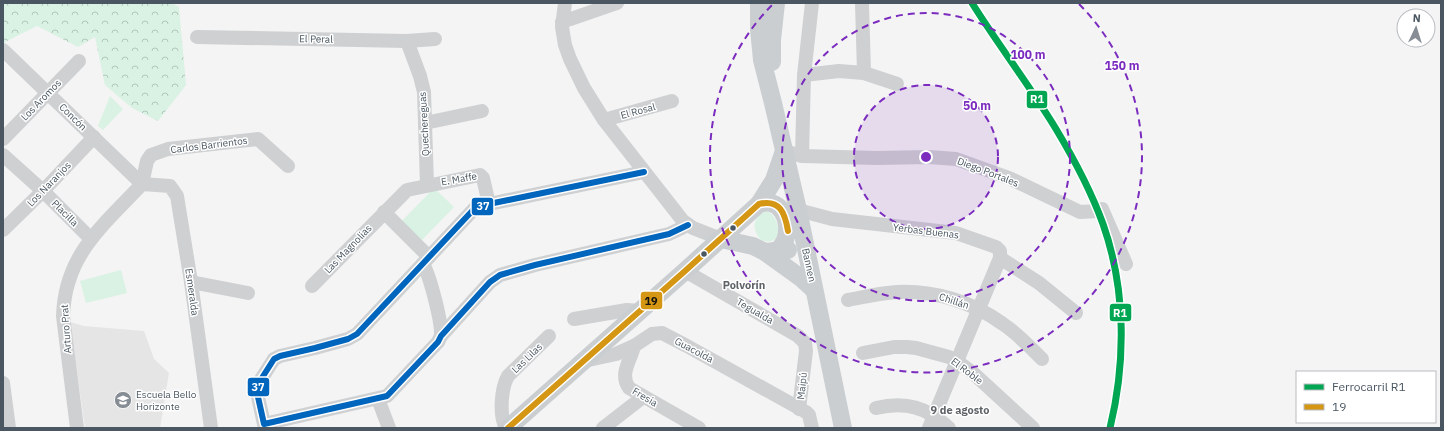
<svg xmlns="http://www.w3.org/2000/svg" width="1444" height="431" font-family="'IBM Plex Sans',sans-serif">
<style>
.education{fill:#e6e5e6}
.grass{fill:#d9f2e3}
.forest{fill:url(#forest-crowns)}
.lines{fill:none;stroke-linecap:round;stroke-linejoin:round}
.minor{stroke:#ced0d2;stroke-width:14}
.major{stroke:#caced1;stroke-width:18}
.bus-1-casing{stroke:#fff;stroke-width:9}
.bus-2-casing{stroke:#fff;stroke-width:9}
.bus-1{stroke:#d49613;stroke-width:6}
.bus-2{stroke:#0065bd;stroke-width:6}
.rail-1-casing{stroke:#fff;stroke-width:10}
.rail-1{stroke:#00a651;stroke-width:7}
.ring{fill:none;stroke:#7b2cbf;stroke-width:2;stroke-dasharray:7 5}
.bus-dot{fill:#4a5661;stroke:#fff;stroke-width:1.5}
.labels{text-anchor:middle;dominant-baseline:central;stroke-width:3;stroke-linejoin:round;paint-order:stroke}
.street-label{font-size:10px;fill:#4a5661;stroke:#fff}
.poi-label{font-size:10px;fill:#4a5661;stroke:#fff;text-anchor:start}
.neighbourhood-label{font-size:11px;font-weight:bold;fill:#5f6368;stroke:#fff}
.centre{fill:#7b2cbf;stroke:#fff;stroke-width:2}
.ring-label{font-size:12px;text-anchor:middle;font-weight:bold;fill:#7b2cbf;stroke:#fff;stroke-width:3;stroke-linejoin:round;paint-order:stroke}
.line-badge{stroke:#fff;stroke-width:1.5}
.badge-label{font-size:11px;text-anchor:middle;font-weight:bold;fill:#fff}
.pale-badge-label{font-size:11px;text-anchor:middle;font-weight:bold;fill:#111}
</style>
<defs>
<pattern id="forest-crowns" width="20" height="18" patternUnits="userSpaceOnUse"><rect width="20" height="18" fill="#d9f2e3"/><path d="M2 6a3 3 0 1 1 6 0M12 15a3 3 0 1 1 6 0" fill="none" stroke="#b2c7bb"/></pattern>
</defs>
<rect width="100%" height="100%" fill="#f4f4f4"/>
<path class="education" d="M70,322l14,4 60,5 10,28 15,14 -9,55h-75z"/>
<g class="grass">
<path d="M110,96l13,13 -20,21 -5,-4z"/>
<path d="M434,188l20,19 -33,34 -20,-19z"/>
<path d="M766,211c15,4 19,38 -5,29 -10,-11 -8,-23 5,-29z"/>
<path d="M121,270l6,23 -41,10 -6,-22z"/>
</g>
<path class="forest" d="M3,3h169l7,4 7,78 -28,36 -26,-13 -27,-23 -10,-48 -17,10 -41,-21 -34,17z"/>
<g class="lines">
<g class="minor">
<path d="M565,3l-3,24 3,18 5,14 14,29 20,32 79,101 10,7 28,11"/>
<path d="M862,3l2,70"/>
<path d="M562,22l55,-19"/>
<path d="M197,37l210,4 28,-2"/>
<path d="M407,41l13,35 4,16 3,93"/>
<path d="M3,50l139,134"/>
<path d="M804,75l35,-4 25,2 33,11"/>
<path d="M604,120l68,-19"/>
<path d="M425,123l57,-12"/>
<path d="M3,139l76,-78"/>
<path d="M784,151l18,5 75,2 52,-1 27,2 53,19 71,34 18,-1 4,-2 24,55"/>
<path d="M3,155l40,36 48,48"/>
<path d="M802,156l2,-81 8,-72"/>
<path d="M644,172l-155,32 -15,5 -117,125 -9,5 -33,9 -35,8 -6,3 -14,22 -2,7v9l6,27 123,-28 51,-54 3,-6 49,-54 10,-7 35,-10 134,-31 19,-9"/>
<path d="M142,184l28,2 7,10 14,86 20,146"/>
<path d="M142,184l5,-23 4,-6 17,-6 90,-10 30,27"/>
<path d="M798,210l34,9 124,14 40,14 4,4v7l-71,170"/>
<path d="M384,212l45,45"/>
<path d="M3,230l40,-39 51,-54"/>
<path d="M1000,258l39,25 37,30"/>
<path d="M423,264c7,12 19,58 18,72"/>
<path d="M685,271l113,65 7,7 1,8 -7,58"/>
<path d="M191,282l57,11"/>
<path d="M312,286l95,-96 73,-15 3,3 6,26"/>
<path d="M848,300c16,-3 32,-7 49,-8 37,-2 76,10 106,32 15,10 27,23 39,35"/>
<path d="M574,319l53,-9 13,1"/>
<path d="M634,346c-3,14 -15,28 -5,42l70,40"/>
<path d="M863,353l31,-6h13l9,1 33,9 8,4 16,12 60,55"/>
<path d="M584,361l32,-7 18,-8 18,-12 10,-1 25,13 119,66 3,3 3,13"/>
<path d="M3,383l6,45"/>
<path d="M378,399l11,29"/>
<path d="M876,408c29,-7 51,-1 73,20"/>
<path d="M77,428l-14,-112c2,-62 40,-90 79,-132"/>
<path d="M506,428c-7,-12 -5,-40 2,-52l41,-40"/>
<path d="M603,428l40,-31"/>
</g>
<g class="major">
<path d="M759,3v26l3,31 11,43 25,107 45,218"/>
<path d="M772,62v-22l4,-37"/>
<path d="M759,204l15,-24 10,-29"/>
<path d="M721,239l32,7 12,6 23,-2"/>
<path d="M765,252l36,26 13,12"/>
<path d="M508,428l177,-157 74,-67c4,-1 8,-2 12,-1 19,5 22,38 5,48"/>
</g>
<defs>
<path id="bus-1" d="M508,428l177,-157 74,-67c21,-5 26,9 29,27"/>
<path id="bus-2" d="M644,172l-155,32 -15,5 -117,125 -9,5 -33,9 -35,8 -6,3 -14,22 -2,7v9l6,27 123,-28 51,-54 3,-6 49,-54 10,-7 35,-10 134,-31 19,-9"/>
</defs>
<use href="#bus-1" class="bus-1-casing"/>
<use href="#bus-2" class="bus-2-casing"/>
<use href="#bus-1" class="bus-1"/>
<use href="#bus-2" class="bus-2"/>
<defs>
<path id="rail-1" d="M972,3c27,43 58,83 84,126 18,30 35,62 47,95 23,65 23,138 7,204"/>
</defs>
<use href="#rail-1" class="rail-1-casing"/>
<use href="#rail-1" class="rail-1"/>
</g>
<circle cx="926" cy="157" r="72" fill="#7b2cbf" fill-opacity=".12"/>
<g class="ring">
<circle cx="926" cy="157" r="72"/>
<circle cx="926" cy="157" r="144"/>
<path d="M1079 4A216 216 0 1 1 773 4"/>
</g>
<defs>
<symbol id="school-disc" viewBox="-11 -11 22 22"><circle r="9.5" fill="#868d94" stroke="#fff"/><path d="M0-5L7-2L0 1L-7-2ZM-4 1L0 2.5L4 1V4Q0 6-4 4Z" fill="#fff"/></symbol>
</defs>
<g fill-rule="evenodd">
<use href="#school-disc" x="113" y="390" width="20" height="20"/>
</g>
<g class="bus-dot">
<circle cx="733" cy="228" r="3.5"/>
<circle cx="704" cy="254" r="3.5"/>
</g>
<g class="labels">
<g class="street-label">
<text transform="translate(316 39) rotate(1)">El Peral</text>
<text transform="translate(41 100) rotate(-46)">Los Aromos</text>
<text transform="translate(638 111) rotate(-15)">El Rosal</text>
<text transform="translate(73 117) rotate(44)">Concón</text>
<text transform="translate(424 124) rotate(-93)">Quechereguas</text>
<text transform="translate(209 145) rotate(-7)">Carlos Barrientos</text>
<text transform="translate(988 172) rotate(21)">Diego Portales</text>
<text transform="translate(459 179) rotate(-10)">E. Maffe</text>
<text transform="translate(49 184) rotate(-46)">Los Naranjos</text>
<text transform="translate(65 213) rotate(45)">Placilla</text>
<text transform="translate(926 231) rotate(7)">Yerbas Buenas</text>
<text transform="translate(348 249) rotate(-46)">Las Magnolias</text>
<text transform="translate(809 265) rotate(78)">Bannen</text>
<text transform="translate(192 292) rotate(82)">Esmeralda</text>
<text transform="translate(954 301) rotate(18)">Chillán</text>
<text transform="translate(755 311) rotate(30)">Tegualda</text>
<text transform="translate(66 329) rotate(-94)">Arturo Prat</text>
<text transform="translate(694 350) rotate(28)">Guacolda</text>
<text transform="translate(527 358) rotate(-44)">Las Lilas</text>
<text transform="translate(967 371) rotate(37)">El Roble</text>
<text transform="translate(802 386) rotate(-84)">Maipú</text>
<text transform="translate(645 397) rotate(31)">Fresia</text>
</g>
<g class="poi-label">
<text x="136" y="394">Escuela Bello<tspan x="136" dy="12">Horizonte</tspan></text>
</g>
<g class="neighbourhood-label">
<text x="744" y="285">Polvorín</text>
<text x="960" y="410">9 de agosto</text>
</g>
</g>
<circle cx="926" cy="157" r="6" class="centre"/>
<g class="ring-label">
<text x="1028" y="59">100 m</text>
<text x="1122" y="70">150 m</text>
<text x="977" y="110">50 m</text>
</g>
<g class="line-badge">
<rect x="1026" y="90" width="22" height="19" rx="4" fill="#00a651"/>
<rect x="471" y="197" width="23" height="19" rx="4" fill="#0065bd"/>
<rect x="640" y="291" width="23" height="19" rx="4" fill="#d49613"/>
<rect x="1109" y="303" width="23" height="19" rx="4" fill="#00a651"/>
<rect x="247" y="377" width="23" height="20" rx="4" fill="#0065bd"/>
</g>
<g class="badge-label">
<text x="1037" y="103">R1</text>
<text x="483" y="210">37</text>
<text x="1120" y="317">R1</text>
<text x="258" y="391">37</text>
</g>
<g class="pale-badge-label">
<text x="651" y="305">19</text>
</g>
<rect width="1444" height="431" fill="none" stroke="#4a5661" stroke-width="8"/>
<rect x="1296" y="371" width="140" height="52" fill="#ffffff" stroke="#b7bbc0"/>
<rect x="1304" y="384" width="20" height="6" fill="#00a651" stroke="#b7bbc0"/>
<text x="1332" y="391" font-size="12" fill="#4a5661">Ferrocarril R1</text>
<rect x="1304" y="404" width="20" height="6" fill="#d49613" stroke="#b7bbc0"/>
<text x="1332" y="411" font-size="12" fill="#4a5661">19</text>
<g transform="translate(1416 28) rotate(4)"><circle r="19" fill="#ffffff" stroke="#b7bbc0"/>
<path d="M0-3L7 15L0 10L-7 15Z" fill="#868d94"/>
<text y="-6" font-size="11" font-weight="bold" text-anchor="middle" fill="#4a5661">N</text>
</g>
</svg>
